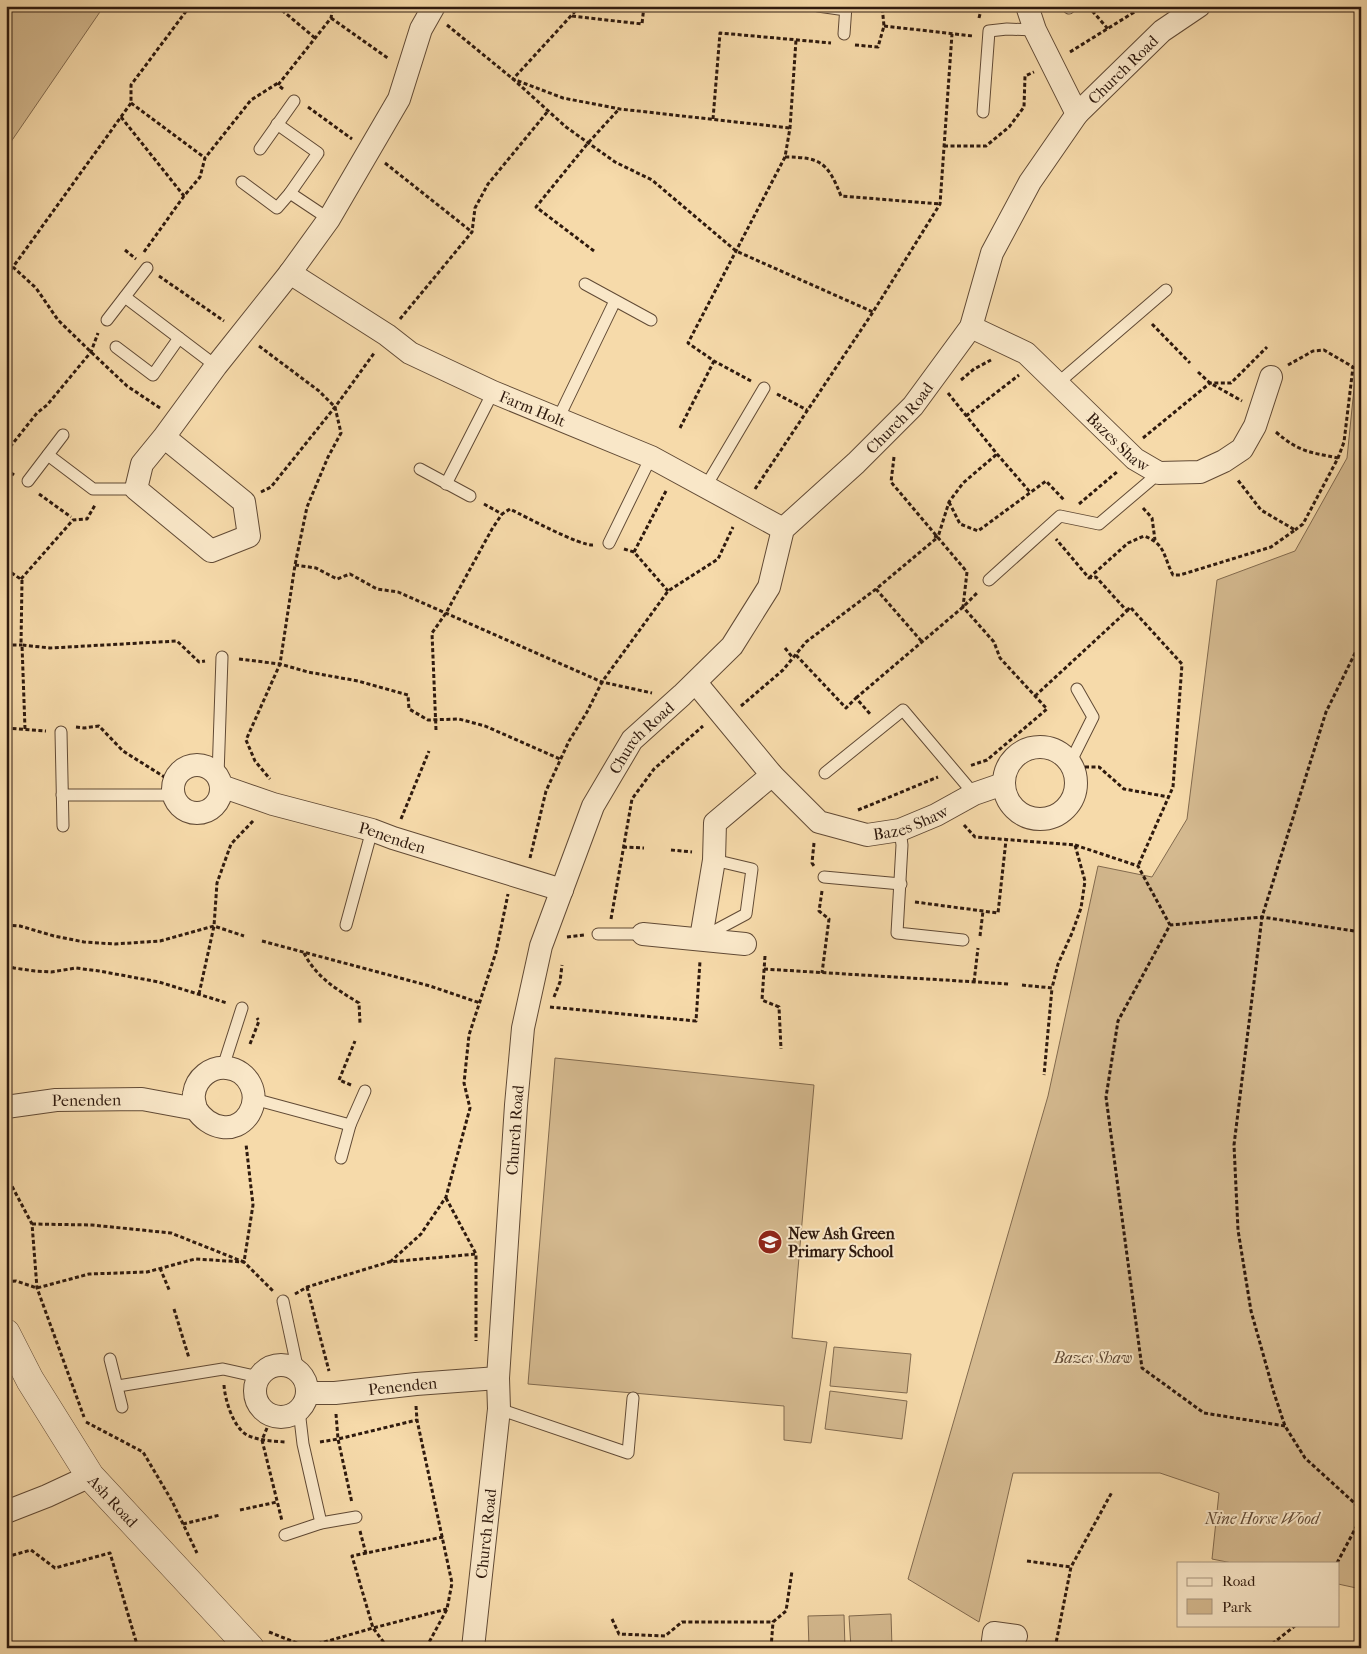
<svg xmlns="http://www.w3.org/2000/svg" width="1367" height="1654" font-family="'IM FELL French Canon',serif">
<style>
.green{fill:#d4b98f;stroke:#826a4e}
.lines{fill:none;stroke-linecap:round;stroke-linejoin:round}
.service-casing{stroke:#614a35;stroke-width:13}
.minor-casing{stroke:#614a35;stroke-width:24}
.tertiary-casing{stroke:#614a35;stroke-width:29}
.path{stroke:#2f1a0e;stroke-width:3;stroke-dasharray:4 2.5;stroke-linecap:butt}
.service{stroke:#f9e7c8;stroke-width:11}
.minor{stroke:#f9e7c8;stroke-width:22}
.tertiary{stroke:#f9e7c8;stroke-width:28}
.labels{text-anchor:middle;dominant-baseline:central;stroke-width:4;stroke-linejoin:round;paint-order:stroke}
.street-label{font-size:16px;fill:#2f1a0e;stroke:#f9e7c8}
.poi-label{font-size:16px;font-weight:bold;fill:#2f1a0e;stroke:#f9e7c8;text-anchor:start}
.park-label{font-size:16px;font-style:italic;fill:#614a35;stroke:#f9e7c8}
</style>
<rect width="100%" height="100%" fill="#f6daaa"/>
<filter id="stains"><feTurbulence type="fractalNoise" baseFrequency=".004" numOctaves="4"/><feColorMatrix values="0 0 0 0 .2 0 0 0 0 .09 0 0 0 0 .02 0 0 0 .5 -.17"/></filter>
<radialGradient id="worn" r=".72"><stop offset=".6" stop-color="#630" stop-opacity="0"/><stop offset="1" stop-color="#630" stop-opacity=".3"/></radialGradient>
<g class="green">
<path d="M11,6h93l-98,143v-136z"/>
<path d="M1361,319v1270l-23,-5v-21h-106l-20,-4 7,-66 -59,-20h-147l-34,149 -71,-43 140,-483 50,-230 54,11 35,-58 30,-239 78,-29 52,-93z"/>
<path d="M555,1058l259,27 -22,253 35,4 -16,101 -27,-3v-34l-256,-22z"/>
<path d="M834,1347l77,7 -4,39 -77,-7z"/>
<path d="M830,1391l77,10 -5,38 -77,-10z"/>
<path d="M891,1614l1,34h-41l-2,-32z"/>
<path d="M844,1615l1,33h-36l-1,-32z"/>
</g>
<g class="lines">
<defs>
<g id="service">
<path d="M818,6l28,4"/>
<path d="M1068,6l1,2"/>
<path d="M844,34l2,-28"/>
<path d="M983,112l6,-81 18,-2 28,1"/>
<path d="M277,124l41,29 -28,40"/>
<path d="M260,149l34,-48"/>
<path d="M242,182l35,26 13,-15 39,26"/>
<path d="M585,284l66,36"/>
<path d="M125,297l91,69"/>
<path d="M107,320l40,-52"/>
<path d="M116,347l37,28 26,-37"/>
<path d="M1058,383l108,-93"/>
<path d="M558,419l57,-118"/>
<path d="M48,455l45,34h43"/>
<path d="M420,469l50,27"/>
<path d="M28,481l35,-46"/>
<path d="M446,484l47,-92"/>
<path d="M706,486l58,-98"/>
<path d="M609,543l42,-86"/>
<path d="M989,580l71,-64 39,8 60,-51"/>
<path d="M61,732l2,94"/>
<path d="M1070,763l23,-46 -16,-28"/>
<path d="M825,773l78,-63 71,84"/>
<path d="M218,776l4,-119"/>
<path d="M62,795h112"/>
<path d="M900,830l2,15 -5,88 66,7"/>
<path d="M824,877l77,7"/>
<path d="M346,925l26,-95"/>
<path d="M598,934h45"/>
<path d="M703,937l43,-23 6,-45 -38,-9"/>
<path d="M223,1067l19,-59"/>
<path d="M254,1099l96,26"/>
<path d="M341,1158l9,-33 15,-34"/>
<path d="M283,1301l15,70"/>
<path d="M110,1359l12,48"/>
<path d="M118,1386l105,-17 36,8"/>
<path d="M499,1409l129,44 5,-55"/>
<path d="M299,1410l4,34 18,79"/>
<path d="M285,1535l36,-12 35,-6"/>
</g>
<g id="minor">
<path d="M1027,6l8,24 42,84"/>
<path id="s1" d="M290,273l97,62 23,18 83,39 158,65 132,72"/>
<path id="s2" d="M971,327l55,26 109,106 24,14 41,-1 24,-11 18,-12 13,-23 16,-49"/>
<path d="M164,437l80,65 5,34 -38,15 -75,-62 6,-25 22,-27 52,-71 74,-93 39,-54 70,-120 22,-70 13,-23"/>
<path id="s3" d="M696,683l76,92 47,47 48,13 33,-5 36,-15 38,-21 29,-10"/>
<circle cx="1040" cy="783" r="36"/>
<circle cx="197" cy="789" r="24"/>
<path id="s4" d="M221,786l52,18 99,26 21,8 169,52"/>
<path d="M643,934l102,10"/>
<path d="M701,938l13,-78 1,-37 57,-48"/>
<path id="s5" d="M6,1107l50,-7 86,-1 54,10c12,19 39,27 53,5 12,-20 -1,-44 -22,-46 -16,-2 -31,10 -33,26 -1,5 1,10 2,15"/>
<circle cx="281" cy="1391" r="26"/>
<path id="s6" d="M308,1393h27l81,-9 82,-6"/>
<path d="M6,1512l41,-16 43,-20"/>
<path id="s7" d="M473,1648l26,-239 -1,-31 18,-273 7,-77 18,-82 52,-140 39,-66 50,-45 50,-49 37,-59 14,-58 73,-66 57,-57 58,-79 21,-74 38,-71 47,-68 85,-83 37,-25"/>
<path d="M992,1648l2,-15 22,3"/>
</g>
<g id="tertiary">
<path id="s8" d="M6,1333l24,47 60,96 160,172"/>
</g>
</defs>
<use href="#service" class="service-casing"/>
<use href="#minor" class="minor-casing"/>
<use href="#tertiary" class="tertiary-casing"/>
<g class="path">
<path d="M277,6l38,32"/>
<path d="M580,6l-67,73 50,19 57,11 170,19"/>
<path d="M1088,6l20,23"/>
<path d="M572,16l70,8 2,-18"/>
<path d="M331,18l58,41"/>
<path d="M979,18l3,-12"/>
<path d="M447,25l66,54 53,48 49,35 37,18 84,71 137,61"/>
<path d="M884,26l89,10"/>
<path d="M855,45l23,2 6,-21 -2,-20"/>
<path d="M1070,52l74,-46"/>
<path d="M283,89l-5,-4 53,-67 2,-12"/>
<path d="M131,103l74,55"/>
<path d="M308,107l44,32"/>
<path d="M121,117l63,79"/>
<path d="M713,119l7,-86 111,10"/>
<path d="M944,146h42l23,-19 15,-20 1,-31 9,-4"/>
<path d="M785,157c36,0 43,6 56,39l99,8"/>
<path d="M385,163l87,69"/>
<path d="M125,250l11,9"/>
<path d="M594,251l-58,-44 52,-64 31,-34"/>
<path d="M144,252l40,-56 16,-19 5,-19 46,-58 27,-17"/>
<path d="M6,276l7,-9"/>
<path d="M159,276l65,45"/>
<path d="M400,319l72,-87 3,-24 13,-24 60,-73"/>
<path d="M1152,324l38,39"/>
<path d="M259,346l60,45 16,16 6,26 -13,24 -21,50 -12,58 -15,99 -34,76 9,21 15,18"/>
<path d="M1288,365l25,-14 11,-1 29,17 -9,75 -6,16 -35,66 -8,6"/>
<path d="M1198,372l12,11 32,18"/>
<path d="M961,380l13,-11 17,-9"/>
<path d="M751,381l-37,-20 -26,-18 97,-186 5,-29 6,-88"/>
<path d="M948,393l49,61 33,38"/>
<path d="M777,394l30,16"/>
<path d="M160,408l-33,-22 -36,-34 -33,-32 -22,-32 -23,-21 118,-164v-18l59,-79"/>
<path d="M966,416l53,-41"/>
<path d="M680,428l34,-67"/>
<path d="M1276,432c23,20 33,20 62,26"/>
<path d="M1143,438l67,-55h21l36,-36"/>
<path d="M6,452l31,-39 10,-8 44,-53 7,-19"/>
<path d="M894,457l-3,25 76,90 -4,35 31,35 6,16 47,51 -60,51 -18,6"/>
<path d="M6,469l8,6"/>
<path d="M755,489l118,-177 67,-108 12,-170"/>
<path d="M666,491l-32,61 34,39"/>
<path d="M261,492l10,-5 64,-80 40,-55"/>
<path d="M39,494l32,23"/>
<path d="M949,502l11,22 18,7 68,-50 18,19"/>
<path d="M484,504l18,10 8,-5c16,8 70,37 83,36"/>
<path d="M1079,504l39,-33"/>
<path d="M1143,508l9,10 3,22"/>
<path d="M934,536l4,1 11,-35 14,-19 34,-29"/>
<path d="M624,549l10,3"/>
<path d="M295,565l21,3 21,11 13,-5 27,15 21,3 204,90 50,11"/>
<path d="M6,569l16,11 -1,65"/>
<path d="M1089,578l39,-35 16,-7c22,8 19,20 29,39h7l91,-28 24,-17 -34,-20 -24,-31"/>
<path d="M21,579l52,-59 14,-1 8,-14"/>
<path d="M876,589l47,54"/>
<path d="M1127,611l3,-4 52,57 -9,123 -35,79"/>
<path d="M1361,641l-35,71 -64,205 -28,228 4,85 13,81 23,82 11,33 20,32 56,51"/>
<path d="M6,645h16"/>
<path d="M785,648l8,10"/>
<path d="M796,655l50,53 10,-10 15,17"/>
<path d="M239,659l41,5 28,8 50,9 50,14 1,14 19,11 31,-1 26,7 75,33"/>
<path d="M1035,696l92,-85 -31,-34 -7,1 -33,-39"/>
<path d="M856,698l107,-91 15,-15"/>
<path d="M741,706l42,-36 23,-28 70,-53 62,-52"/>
<path d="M76,727l8,1 15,-2 24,25 43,27"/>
<path d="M6,728l40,3"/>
<path d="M25,729l-3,-84 28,3 127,-7 22,21 6,-1"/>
<path d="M436,730l-4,-97 14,-20 46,-84 10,-15"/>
<path d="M1085,767h14l25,22 45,8"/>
<path d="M858,810l80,-33"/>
<path d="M401,819l28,-68"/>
<path d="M964,825l11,12 100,8 10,36 -4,27 -9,25 -14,31 -6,24"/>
<path d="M814,843l-2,20 2,3"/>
<path d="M1075,845l63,21 32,59"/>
<path d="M623,847l21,1"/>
<path d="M671,850l21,2"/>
<path d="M530,858l16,-67 23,-50 18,-29 15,-30 66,-91 50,-32 15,-32"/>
<path d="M822,891l-3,20 10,8 -7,54"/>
<path d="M915,902l83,11 8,-73"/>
<path d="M611,919l21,-120 22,-30 49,-43"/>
<path d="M6,925l14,1 34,10 30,6 31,2 45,-3 54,-15 30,10"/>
<path d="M980,936l3,-25"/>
<path d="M567,937l17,-2"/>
<path d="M262,941l168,45 50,17"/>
<path d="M304,953c12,24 32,36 55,50l1,20"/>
<path d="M765,956l-3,44 17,7 2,42"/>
<path d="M6,965l8,3 21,3 16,1 25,-4 23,3 60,11 68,21"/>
<path d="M764,969l245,15"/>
<path d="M974,982l4,-34"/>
<path d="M1022,985l30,3 -8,87"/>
<path d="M199,994l15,-68 3,-43 14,-39 23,-24"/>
<path d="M554,997l6,-15 2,-17"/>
<path d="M550,1007l146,14 4,-60"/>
<path d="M250,1044l9,-23 -2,-3"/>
<path d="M351,1085l-12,-5 16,-39"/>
<path d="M6,1175l26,49 5,64 47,129"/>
<path d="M446,1198l30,56v87"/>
<path d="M32,1224l60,1 79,8 73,29 9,-57 -7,-61"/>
<path d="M390,1262l31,-28 25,-37 24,-89 -6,-25 5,-48 27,-83 12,-58"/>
<path d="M160,1268l10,24"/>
<path d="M6,1282l10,-1 21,7 52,-14 58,-2 48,-13 49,3 29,29"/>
<path d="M307,1287l22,84"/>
<path d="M295,1294l12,-7 82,-25 87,-8"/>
<path d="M174,1309l15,49"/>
<path d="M224,1385c1,15 9,42 23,50 12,6 26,6 39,7"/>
<path d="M416,1406l1,14 35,163 -5,26 -21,39"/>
<path d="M336,1414l2,25 14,64"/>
<path d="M272,1416l-10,24 20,81"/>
<path d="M86,1422l57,30 29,49 25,52"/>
<path d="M1285,1426l-81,-13 -62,-45 -36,-271 12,-76 52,-96 92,-8 99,15"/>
<path d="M320,1442l18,-3 79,-19"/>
<path d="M240,1510l37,-8"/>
<path d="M183,1524l37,-9"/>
<path d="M360,1531l6,23"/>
<path d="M443,1537l-91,19 21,72 74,-19"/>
<path d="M6,1557l25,-7 24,18 55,-15 28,95"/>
<path d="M1027,1561l44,6"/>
<path d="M1337,1563l24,-45"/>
<path d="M612,1619l7,15 46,2 17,-14h91"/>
<path d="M269,1632l38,15 66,-19 15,20"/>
<path d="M771,1648l2,-26 13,-11 6,-40"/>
<path d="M1055,1648l16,-81 41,-75"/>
<path d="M1267,1648l29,-23"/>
</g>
<use href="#service" class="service"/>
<use href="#minor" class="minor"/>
<use href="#tertiary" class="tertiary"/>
</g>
<defs>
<symbol id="school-disc" viewBox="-11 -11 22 22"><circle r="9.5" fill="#8f2418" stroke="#f9e7c8"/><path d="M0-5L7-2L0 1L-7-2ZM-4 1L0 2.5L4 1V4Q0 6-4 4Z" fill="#fff"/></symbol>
</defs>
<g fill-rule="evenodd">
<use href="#school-disc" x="756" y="1228" width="28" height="28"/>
</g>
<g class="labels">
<g class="street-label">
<text stroke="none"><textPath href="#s7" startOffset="1780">Church Road</textPath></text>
<text stroke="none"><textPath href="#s1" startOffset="279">Farm Holt</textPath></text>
<text stroke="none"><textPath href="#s7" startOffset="1360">Church Road</textPath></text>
<text stroke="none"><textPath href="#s2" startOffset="189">Bazes Shaw</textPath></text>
<text stroke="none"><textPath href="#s7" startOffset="940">Church Road</textPath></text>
<text stroke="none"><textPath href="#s3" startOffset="281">Bazes Shaw</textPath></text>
<text stroke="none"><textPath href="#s4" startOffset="179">Penenden</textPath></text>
<text stroke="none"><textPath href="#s5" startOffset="81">Penenden</textPath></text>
<text stroke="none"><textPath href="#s7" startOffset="520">Church Road</textPath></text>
<text stroke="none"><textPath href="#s6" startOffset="95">Penenden</textPath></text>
<text stroke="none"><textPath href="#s8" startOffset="200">Ash Road</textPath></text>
<text stroke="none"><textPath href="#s7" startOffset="115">Church Road</textPath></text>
</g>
<g class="poi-label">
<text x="788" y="1233">New Ash Green<tspan x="788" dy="18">Primary School</tspan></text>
</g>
<g class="park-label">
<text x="1093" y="1357">Bazes Shaw</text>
<text x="1262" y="1518">Nine Horse Wood</text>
</g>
</g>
<rect width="1367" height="1654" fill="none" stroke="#f6daaa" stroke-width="25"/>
<rect x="8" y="8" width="1352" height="1639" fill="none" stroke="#2f1a0e" stroke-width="2.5"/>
<rect x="12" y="12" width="1342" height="1629" fill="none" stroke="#2f1a0e"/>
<rect x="1177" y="1562" width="162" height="65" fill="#f9e7c8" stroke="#a8957e"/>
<rect x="1187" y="1578" width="25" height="8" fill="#f9e7c8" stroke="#a8957e"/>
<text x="1222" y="1586" font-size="15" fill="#2f1a0e">Road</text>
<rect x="1187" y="1599" width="25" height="15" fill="#d4b98f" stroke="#a8957e"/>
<text x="1222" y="1612" font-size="15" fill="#2f1a0e">Park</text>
<rect width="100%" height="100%" filter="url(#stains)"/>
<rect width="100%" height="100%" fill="url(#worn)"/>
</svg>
